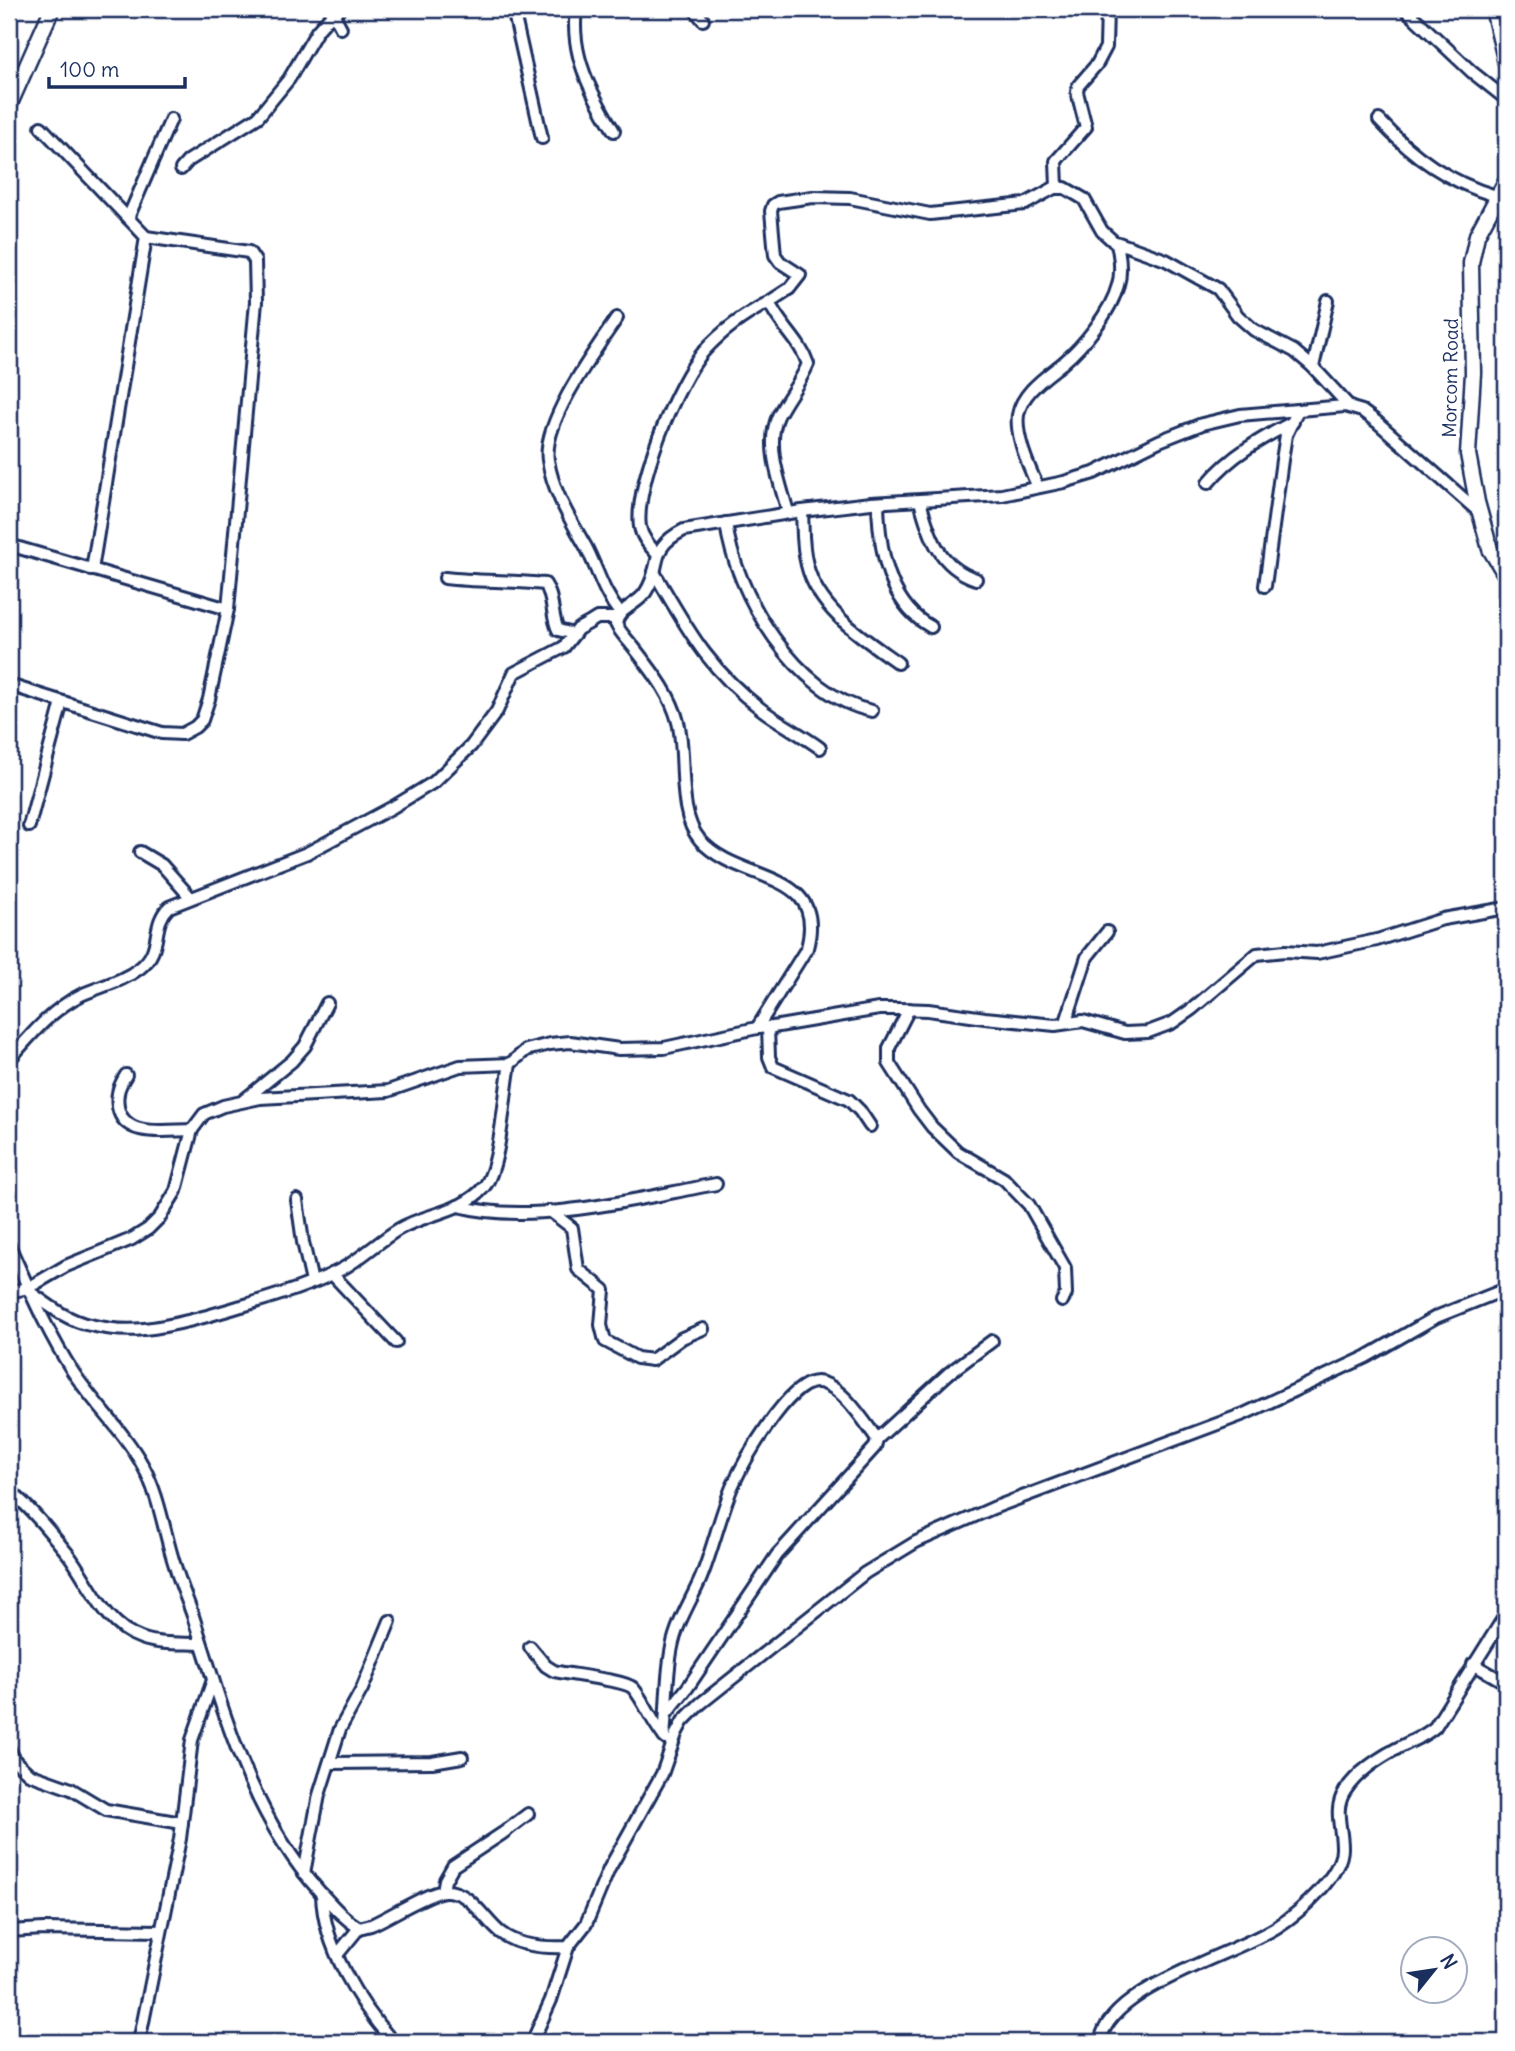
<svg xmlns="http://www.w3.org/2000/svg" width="1515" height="2051" font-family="Delius,sans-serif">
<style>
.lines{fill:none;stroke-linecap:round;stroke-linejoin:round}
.street-casing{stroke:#1b2f5e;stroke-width:16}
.secondary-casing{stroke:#1b2f5e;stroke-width:19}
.street{stroke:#fff;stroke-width:10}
.secondary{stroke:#fff;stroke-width:14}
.labels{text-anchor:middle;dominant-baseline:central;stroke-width:7;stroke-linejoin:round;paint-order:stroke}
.street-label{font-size:19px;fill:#1b2f5e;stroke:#fff}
</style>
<rect width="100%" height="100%" fill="#fff"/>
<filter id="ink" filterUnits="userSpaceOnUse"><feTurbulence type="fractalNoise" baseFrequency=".0143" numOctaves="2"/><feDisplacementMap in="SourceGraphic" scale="14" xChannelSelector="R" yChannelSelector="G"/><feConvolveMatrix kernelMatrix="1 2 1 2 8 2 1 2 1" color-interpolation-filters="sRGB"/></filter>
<g filter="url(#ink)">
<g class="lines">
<defs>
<g id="street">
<path d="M331,9l10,19"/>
<path d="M513,9l29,129"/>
<path d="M576,9c-6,46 15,84 38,122"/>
<path d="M694,9l9,11"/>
<path d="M1405,9l67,63 34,27"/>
<path d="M1379,120c34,37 70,62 117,76"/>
<path d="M181,169l7,-8 70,-44 31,-38 28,-48 16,-18 7,-4"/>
<path d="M1057,187l-1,-26 30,-34 -9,-35 1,-6 19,-22 9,-17 1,-38"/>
<path d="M128,218l43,-99"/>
<path d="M617,318c-21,31 -75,104 -69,142 5,32 22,59 38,87 12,23 17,46 34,66"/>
<path d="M1313,367l15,-66"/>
<path d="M1208,483c22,-27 54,-45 85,-61"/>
<path d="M1038,487c-9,-19 -23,-51 -20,-72 4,-23 28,-38 45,-52 20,-17 48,-51 55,-78 4,-13 2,-28 -1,-42"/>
<path d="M920,501c9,34 19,66 56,78"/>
<path d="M878,503c1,45 10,101 53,124"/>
<path d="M802,511c1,18 0,36 5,54 11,45 56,73 91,98"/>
<path d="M788,512c-8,-29 -23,-67 -10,-96 9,-18 22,-33 30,-52 -8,-24 -29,-39 -39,-62l20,-13 11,-14 -20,-13 -5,-7 -4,-44 2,-6 5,-3 35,-5 37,1 80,16 95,-10 29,-16h11l19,11 18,32 11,10 53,19 52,29 20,27 16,14 40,21 19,16 36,39"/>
<path d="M726,523c9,71 71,173 146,188"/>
<path d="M9,545l219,64"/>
<path d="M657,554c-7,-8 -15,-16 -17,-27 -6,-41 37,-145 64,-176 19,-21 40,-36 65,-49"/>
<path d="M92,570l54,-333"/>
<path d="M654,572c33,56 53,96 107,137 18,14 40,25 59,39"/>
<path d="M445,578c34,4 66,2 100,6 9,13 6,31 13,46l16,4"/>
<path d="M1265,586l17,-126 4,-25 12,-25"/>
<path d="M9,685l153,48 20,1 13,-7 7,-7 7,-21 19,-90 28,-307 -1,-41 -6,-9 -103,-15 -105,-110"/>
<path d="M29,826l33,-124"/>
<path d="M140,852l22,13 29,33"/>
<path d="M909,1009l-20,39v15l30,47 13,17 26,25 46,27 25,26 36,63 1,26 -4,7"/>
<path d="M1066,1022l21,-65 20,-25"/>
<path d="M768,1027l1,30 4,10 76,33 11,11 10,15"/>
<path d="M757,1028l50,-80c21,-80 -69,-64 -107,-108 -24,-27 -13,-84 -22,-118 -7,-28 -26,-51 -43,-73 -7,-9 -14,-15 -19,-25 2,-16 21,-19 29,-31 19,-28 1,-44 39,-63l118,-19 69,-8 131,-8 62,-13 30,-9 65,-32 43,-17 38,-9 105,-9 17,5 15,11 103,91"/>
<path d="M9,1060c21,-24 43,-51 72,-65 20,-9 41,-13 59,-27 24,-19 10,-42 29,-61l138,-54 86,-46 41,-25 37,-36 26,-35 17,-38 50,-26 14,-18 11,-6 8,-5h20"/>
<path d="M126,1075c-7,11 -10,19 -8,32 6,32 49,23 74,23"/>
<path d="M244,1100l48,-39 13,-15 22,-43"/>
<path d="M297,1200l6,42 9,40"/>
<path d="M458,1206c78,20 180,-8 258,-22"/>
<path d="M550,1211l22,17 6,41 26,21 -3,35 4,16 32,17 15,2 30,-22 21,-9"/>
<path d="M9,1245c20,44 38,87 64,127 21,32 52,60 70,94 17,31 21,67 32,100 5,17 12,33 18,50 32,99 56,196 127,276 12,13 23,26 39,36"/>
<path d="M332,1274l64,68"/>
<path d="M9,1292l19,-4 38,-22 66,-27 16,-10 12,-12 16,-26 16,-61 12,-16 19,-8 37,-8 128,-7 72,-25 50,-2 16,-14 24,-6 20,-2 49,7 45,-1 93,-20 16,-1 106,-18h21l28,1 57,8 70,7 28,-4 42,12 23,-1 24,-9 20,-14 65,-55 28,-3 32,2 60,-13 66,-21 63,-11"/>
<path d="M30,1292c18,13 38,29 60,33 17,4 37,6 54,4 37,-4 73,-16 108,-26 30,-9 62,-19 90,-34 20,-11 37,-28 57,-40 27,-16 63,-16 85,-42 17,-20 20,-94 26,-123"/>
<path d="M9,1490c22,18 41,42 59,64 22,29 36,71 73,84 19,7 40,5 60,6"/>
<path d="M530,1647l16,19 8,5c16,4 71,9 79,17 12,14 19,35 33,51"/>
<path d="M1473,1664l33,19"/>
<path d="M667,1713l21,-26 89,-132 98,-108 2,-8 72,-66 43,-32"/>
<path d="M664,1737c3,-30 2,-61 8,-90 5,-25 19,-46 29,-69 12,-30 19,-62 31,-91 11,-24 56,-106 85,-105 23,1 47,39 60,57"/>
<path d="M9,1749l7,13 13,12 42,15 35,21 76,13"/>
<path d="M331,1763l101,-1 30,-5"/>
<path d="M304,1873l15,-78 21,-66 22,-40 28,-68"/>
<path d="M443,1891l2,-11 8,-14 50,-33 25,-19"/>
<path d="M322,1894c1,52 37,109 71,148"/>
<path d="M9,1931l35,-2 116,2"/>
<path d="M337,1955l22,-27 12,-3c19,-8 57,-33 74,-34 25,-1 39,29 56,42 18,14 45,15 67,14l18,-23 23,-55 53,-95 14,-40 7,-13 17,-17 165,-131 51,-31 77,-34 251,-94 122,-57 70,-40 70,-28"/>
<path d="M139,2042l41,-203 12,-99 21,-60"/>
<path d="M532,2042l19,-42 17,-53"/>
<path d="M1100,2042c9,-55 132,-86 177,-115 22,-14 66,-52 65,-80 0,-20 -9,-38 3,-56 14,-22 40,-37 63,-48 10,-5 18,-8 27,-16l71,-113"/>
</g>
<g id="secondary">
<path d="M1493,9l13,54"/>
<path d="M9,106l43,-97"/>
<path d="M1506,181l-29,54 -6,28 2,110 -5,81 9,48 13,47 16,27"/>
</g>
</defs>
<use href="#street" class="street-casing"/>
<use href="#secondary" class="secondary-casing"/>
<use href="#street" class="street"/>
<use href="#secondary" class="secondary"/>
</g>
</g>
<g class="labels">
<g class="street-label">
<text transform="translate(1450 378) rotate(-89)">Morcom Road</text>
</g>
</g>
<rect width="1515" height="2051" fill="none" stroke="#fff" stroke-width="35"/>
<rect x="18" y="18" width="1480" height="2016" fill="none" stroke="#1b2f5e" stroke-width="2.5" filter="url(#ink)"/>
<g transform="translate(1434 1970) rotate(60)"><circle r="33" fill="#ffffff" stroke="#a4acbf" stroke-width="2"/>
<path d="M0-5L12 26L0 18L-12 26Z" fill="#1b2f5e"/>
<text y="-10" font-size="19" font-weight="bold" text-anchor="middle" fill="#1b2f5e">N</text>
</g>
<path d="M49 77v10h136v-10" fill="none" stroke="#1b2f5e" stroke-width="3.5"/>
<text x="60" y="77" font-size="21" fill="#1b2f5e" stroke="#ffffff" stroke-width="5" paint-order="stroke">100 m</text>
</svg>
